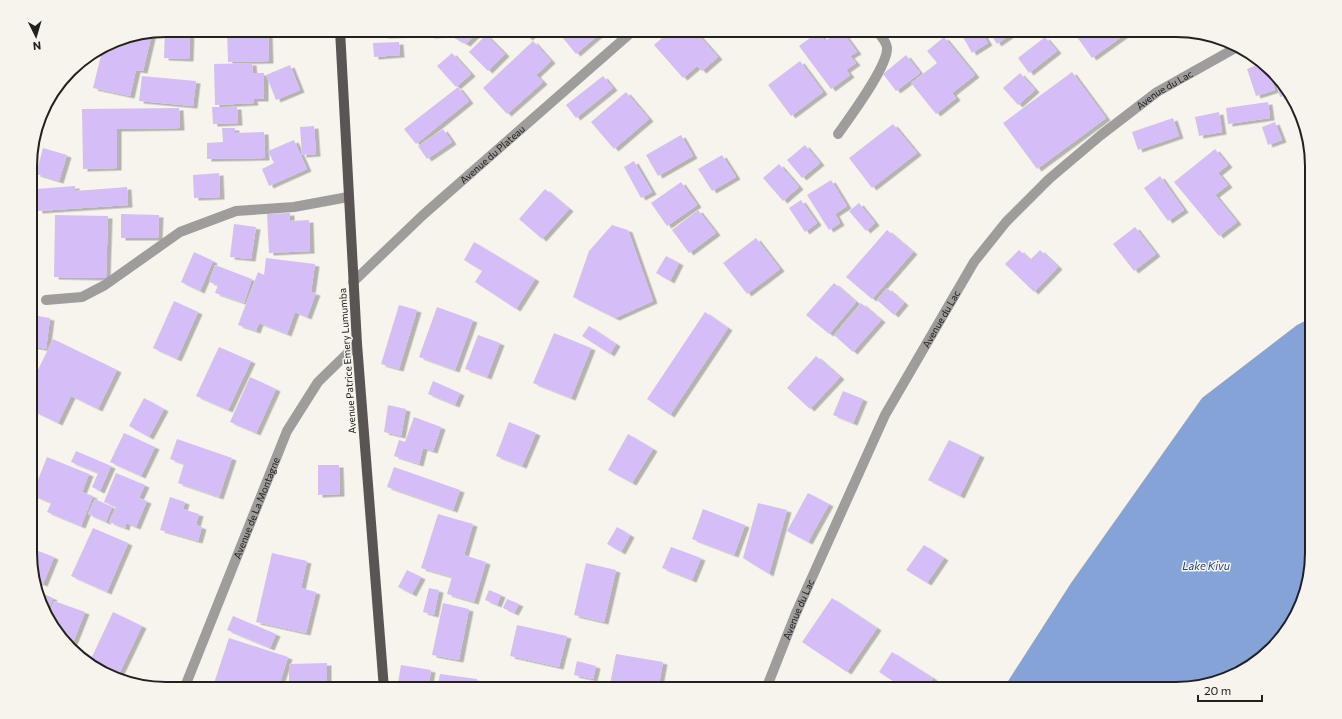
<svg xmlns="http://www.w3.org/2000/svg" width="1342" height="719" font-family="Commissioner,sans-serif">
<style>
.water{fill:#85a3d6}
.building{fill:#d5bef8;filter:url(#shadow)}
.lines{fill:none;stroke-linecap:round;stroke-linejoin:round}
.lane{stroke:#9f9c9c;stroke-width:10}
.street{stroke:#9f9c9c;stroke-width:10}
.primary{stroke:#5a5455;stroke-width:10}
.labels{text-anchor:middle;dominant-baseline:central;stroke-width:3;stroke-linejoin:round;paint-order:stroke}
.street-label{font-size:10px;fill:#22211f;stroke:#f6f4ed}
.water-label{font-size:11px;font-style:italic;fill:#204482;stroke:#f6f4ed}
.rim{fill:none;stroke:#22211f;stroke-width:2}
</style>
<defs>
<filter id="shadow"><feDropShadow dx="4.5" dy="2.5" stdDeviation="0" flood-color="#0004"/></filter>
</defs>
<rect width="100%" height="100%" fill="#f6f4ed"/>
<path class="water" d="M1311,318l1,235 -14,60 -47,53 -66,23h-182l68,-106 131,-185 95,-73z"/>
<g class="building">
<path d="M165,30h25l-1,29 -25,-1z"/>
<path d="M227,30h41l1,31 -41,1z"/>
<path d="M384,30h42v4l-42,2z"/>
<path d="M429,30h11l1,5 -11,1z"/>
<path d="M457,30h23l-14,14 -12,-6z"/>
<path d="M521,30h17l-10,8z"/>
<path d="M560,30h44l-28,24 -18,-22z"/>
<path d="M671,30h23l24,27 -16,14 -5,-5 -14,12 -29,-33z"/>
<path d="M743,30h11l-8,5z"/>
<path d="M841,30l16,22 -7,4 6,7 -10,7 4,5 -19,14 -32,-43 19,-14 7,9z"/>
<path d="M959,30h21l8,13 -16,10z"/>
<path d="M988,30h29l-20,14z"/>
<path d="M1072,30h59l-39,28z"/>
<path d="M152,33l-9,38 -7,-1 -6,26 -37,-8 10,-41 11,-7z"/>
<path d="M486,35l19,19 -17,17 -19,-19z"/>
<path d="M944,37l31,38 -23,18 4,5 -20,16 -25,-31 26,-20 -10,-12z"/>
<path d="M1045,37l12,14 -28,22 -11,-15z"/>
<path d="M533,41l18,20 -15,14 7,7 -36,32 -24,-26z"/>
<path d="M399,42l1,13 -26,2 -1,-14z"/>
<path d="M452,53l19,21 -15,13 -19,-21z"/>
<path d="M906,55l14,18 -24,18 -13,-17z"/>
<path d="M800,61l23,31 -32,24 -23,-31z"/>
<path d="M252,63l1,10h11v26h-11l1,4 -39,2 -1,-41z"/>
<path d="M1259,64l10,9 6,17 -19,6 -9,-27z"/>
<path d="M290,65l10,25 -24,10 -10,-25z"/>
<path d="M1072,72l34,46 -69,51 -34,-46z"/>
<path d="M1020,73l15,17 -17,15 -15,-17z"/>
<path d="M142,76l54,5 -3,25 -54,-5z"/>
<path d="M603,76l10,12 -37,30 -10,-13z"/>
<path d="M1275,78l14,12 1,4 -10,3z"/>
<path d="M458,87l11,14 -53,43 -12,-15z"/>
<path d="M626,92l23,27 -35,30 -23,-27z"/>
<path d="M1268,102l2,16 -42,6 -2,-16z"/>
<path d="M212,107h25l1,16 -25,1z"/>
<path d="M179,108l1,20 -63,1v39l-34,1 -1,-60z"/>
<path d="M1219,112l3,20 -23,4 -4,-19z"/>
<path d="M1173,118l6,18 -41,14 -6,-18z"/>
<path d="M1275,122l7,18 -14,5 -6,-18z"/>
<path d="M893,124l24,29 -45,35 -23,-30z"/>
<path d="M314,126l2,28 -14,1 -2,-28z"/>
<path d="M222,128h13v5l29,-1 1,26 -58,1v-16l16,-1z"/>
<path d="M443,129l9,13 -25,17 -9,-13z"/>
<path d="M681,135l12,21 -35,20 -12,-21z"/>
<path d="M1303,136h3l5,12v12h-6z"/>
<path d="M294,140l13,29 -38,17 -7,-17 12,-6 -6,-12z"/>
<path d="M805,145l15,18 -18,15 -15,-18z"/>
<path d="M43,148l24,7 -8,26 -23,-7z"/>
<path d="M1215,149l13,16 -10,8 10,12 -13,10 22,27 -18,14 -45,-54z"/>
<path d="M722,155l14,22 -24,14 -14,-22z"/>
<path d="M634,161l18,31 -11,6 -17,-31z"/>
<path d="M779,164l20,23 -16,14 -20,-23z"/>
<path d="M219,173l1,24 -26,1 -1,-23z"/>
<path d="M1160,176l24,34 -16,11 -24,-33z"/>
<path d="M831,180l16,26 -12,8 5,9 -11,7 -22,-35z"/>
<path d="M681,182l16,23 -30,21 -16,-23z"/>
<path d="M75,186v5l52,-4 1,18 -90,6 -2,-22z"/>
<path d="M545,189l24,20 -27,30 -23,-20z"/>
<path d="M801,200l16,23 -12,9 -16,-24z"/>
<path d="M859,203l16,20 -9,8 -17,-20z"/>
<path d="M698,210l18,23 -27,20 -17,-23z"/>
<path d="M290,213v8l19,-1 1,31 -41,2 -2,-39z"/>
<path d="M121,214l38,1 -1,23h-37z"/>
<path d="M55,215l53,1 -2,62 -52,-1z"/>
<path d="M234,224l22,3 -5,32 -21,-2z"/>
<path d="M612,225l16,5 25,71 -38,17 -42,-21 16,-46z"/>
<path d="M1135,227l21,27 -22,17 -21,-27z"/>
<path d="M887,230l26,22 -41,47 -26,-22z"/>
<path d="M756,238l24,31 -33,25 -24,-31z"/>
<path d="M474,242l61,37 -19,30 -41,-27 7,-11 -18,-11z"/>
<path d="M1019,250l11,10 10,-10 18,17 -24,25 -29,-28z"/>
<path d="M194,252l19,9 -13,30 -19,-9z"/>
<path d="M666,256l13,7 -9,18 -14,-8z"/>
<path d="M266,258l49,6 -4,28 5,1 -9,24 -12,-5 -8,22 -28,-11 -3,8 -18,-6 20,-53 6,3z"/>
<path d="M215,265l37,14 -8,24 -29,-10 3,-8 -9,-3z"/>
<path d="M834,283l22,19 -27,32 -23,-19z"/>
<path d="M887,288l17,15 -10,12 -17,-15z"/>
<path d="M174,301l24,11 -21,47 -24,-11z"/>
<path d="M861,303l20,17 -28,32 -19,-17z"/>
<path d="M399,305l18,5 -18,59 -18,-5z"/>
<path d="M437,307l36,13 -18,50 -36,-13z"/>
<path d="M705,312l23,16 -58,87 -23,-16z"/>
<path d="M32,315l18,3 -4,31 -15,-3z"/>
<path d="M589,326l27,18 -6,10 -28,-18z"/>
<path d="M554,333l37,15 -20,50 -38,-15z"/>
<path d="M478,335l22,8 -13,34 -22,-8z"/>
<path d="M53,339l64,31 -19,39 -27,-13 -13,27 -27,-13v-39l5,3z"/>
<path d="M219,347l32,14 -23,49 -32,-14z"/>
<path d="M816,356l24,21 -30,32 -23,-21z"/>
<path d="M250,377l26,12 -20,44 -26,-11z"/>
<path d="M433,381l27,12 -5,12 -27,-11z"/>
<path d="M843,391l20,8 -10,24 -20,-8z"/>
<path d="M144,398l20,11 -15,28 -20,-11z"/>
<path d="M388,405l18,4 -5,27 -17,-4z"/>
<path d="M414,417l27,10 -8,24 -10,-3 -4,16 -25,-8 5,-16 6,2z"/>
<path d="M509,422l27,11 -14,33 -26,-10z"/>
<path d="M124,433l31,14 -14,29 -31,-14z"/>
<path d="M628,434l25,15 -21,34 -24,-13z"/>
<path d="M177,439l55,19 -13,39 -41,-14 6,-19 -14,-5z"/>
<path d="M949,440l31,15 -20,41 -32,-16z"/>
<path d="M76,451l35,15 -11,25 -8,-4 6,-14 -27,-11z"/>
<path d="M47,457l42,17 -7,18 11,4 -12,30 -34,-14 4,-9 -19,-8z"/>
<path d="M318,465h21l1,29 -22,1z"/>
<path d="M394,467l66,23 -7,20 -66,-23z"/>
<path d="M116,473l29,12 -6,13 8,3 -11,26 -10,-4 -1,5 -16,-6 7,-15 -12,-5z"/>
<path d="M808,493l21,11 -21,38 -21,-11z"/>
<path d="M170,497l15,5 -2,7 16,5 -3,11 6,2 -4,14 -38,-11z"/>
<path d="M95,499l17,8 -6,15 -18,-8z"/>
<path d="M758,503l29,7 -18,64 -26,-16z"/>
<path d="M703,509l42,16 -11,30 -42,-16z"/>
<path d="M438,514l35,10 -9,31 22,7 -12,40 -27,-8 5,-17 -31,-9z"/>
<path d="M617,527l13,8 -9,17 -14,-8z"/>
<path d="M93,528l35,15 -21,49 -36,-16z"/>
<path d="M924,545l20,13 -17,25 -21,-13z"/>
<path d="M671,547l30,11 -9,22 -30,-12z"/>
<path d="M36,550l18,7 -11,27 -8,-3 -4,-10v-10z"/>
<path d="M272,553l35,8 -6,27 15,4 -10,41 -50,-11z"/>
<path d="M586,563l30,7 -12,52 -30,-7z"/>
<path d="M407,570l14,7 -9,17 -14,-7z"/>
<path d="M429,588l10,2 -5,25 -11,-3z"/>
<path d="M489,590l12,5 -4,10 -12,-5z"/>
<path d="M39,592l14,6 -6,15z"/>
<path d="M832,598l45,30 -30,44 -45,-30z"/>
<path d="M507,599l12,5 -5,9 -11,-5z"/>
<path d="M54,601l31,11 -13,33 -19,-16 -5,-14z"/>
<path d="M443,603l26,6 -10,51 -27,-5z"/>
<path d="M113,612l29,14 -24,50 -25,-12 -3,-3z"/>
<path d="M233,616l43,18 -6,14 -43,-18z"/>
<path d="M517,625l50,11 -8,31 -49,-11z"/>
<path d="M229,638l59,19 -10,32h-66z"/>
<path d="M892,652l41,26 -7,11h-21l-26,-17z"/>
<path d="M616,654l47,8 -5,27h-49z"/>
<path d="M577,661l19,5 -3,13 -19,-4z"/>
<path d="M327,663v26h-38v-25z"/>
<path d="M401,665l30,5 -3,19h-31z"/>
<path d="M440,674l37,5 -2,10h-38z"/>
</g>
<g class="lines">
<path class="lane" d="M46,300l36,-3 23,-12 75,-53 56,-21 58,-4 54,-10"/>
<g class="street">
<path d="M838,134c12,-17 50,-68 49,-86 0,-6 -7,-13 -11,-18"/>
<path id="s1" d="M353,282l70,-67 211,-185"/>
<path id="s2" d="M184,689l103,-258 31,-49 39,-38"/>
<path id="s3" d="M766,689l30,-76 89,-198 89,-153 32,-40 43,-43 52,-44 56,-43 82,-46"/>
</g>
<path class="primary" d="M340,30l17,314 27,345"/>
</g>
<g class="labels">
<g class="street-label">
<text stroke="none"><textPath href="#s3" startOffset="734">Avenue du Lac</textPath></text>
<text stroke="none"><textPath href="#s1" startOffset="189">Avenue du Plateau</textPath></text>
<text stroke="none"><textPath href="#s3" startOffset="410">Avenue du Lac</textPath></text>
<text transform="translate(347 361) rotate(-94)">Avenue Patrice Emery Lumumba</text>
<text stroke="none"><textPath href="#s2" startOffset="195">Avenue de La Montagne</textPath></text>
<text stroke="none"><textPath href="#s3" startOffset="86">Avenue du Lac</textPath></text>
</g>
<g class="water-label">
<text x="1206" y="565">Lake Kivu</text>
</g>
</g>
<path d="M0 0H1342V719H0ZM166 37H1176A129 129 0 0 1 1305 166V553A129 129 0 0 1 1176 682H166A129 129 0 0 1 37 553V166A129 129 0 0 1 166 37Z" fill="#f6f4ed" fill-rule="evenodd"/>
<path class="rim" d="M166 37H1176A129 129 0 0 1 1305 166V553A129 129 0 0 1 1176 682H166A129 129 0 0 1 37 553V166A129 129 0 0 1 166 37Z"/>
<g transform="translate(36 36) rotate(175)" stroke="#f6f4ed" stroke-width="3" paint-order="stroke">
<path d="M0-3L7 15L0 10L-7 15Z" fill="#22211f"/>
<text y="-6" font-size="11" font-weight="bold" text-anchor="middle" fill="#22211f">N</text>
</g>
<path d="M1198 695v6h64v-6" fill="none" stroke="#22211f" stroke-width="2"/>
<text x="1204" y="695" font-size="12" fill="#22211f" stroke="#f6f4ed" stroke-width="3" paint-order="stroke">20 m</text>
</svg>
